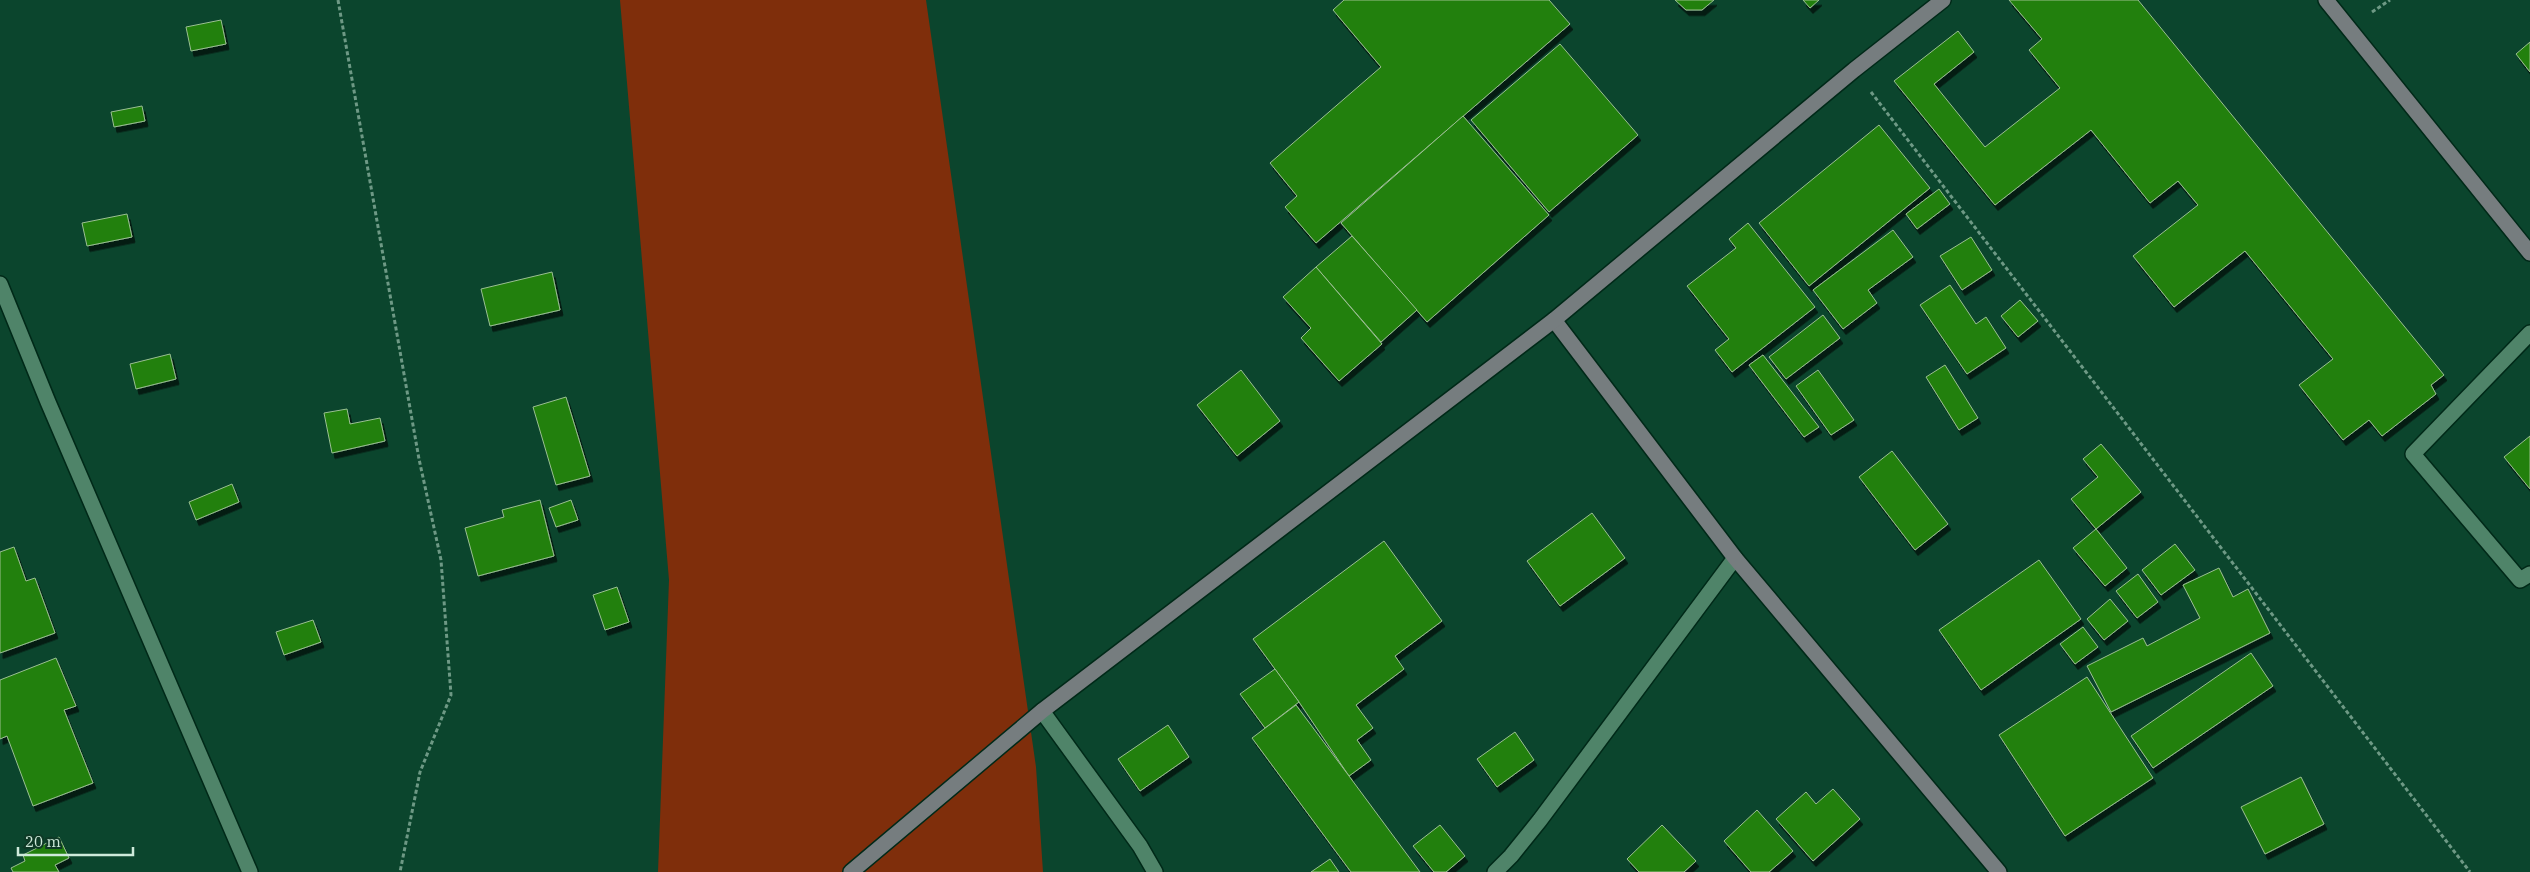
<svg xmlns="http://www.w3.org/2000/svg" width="2530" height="872" font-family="'IBM Plex Serif',serif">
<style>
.green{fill:#7f2e0b}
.building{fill:#228008;stroke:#9abf93;filter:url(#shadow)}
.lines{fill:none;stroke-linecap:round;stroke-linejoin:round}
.lane-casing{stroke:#002918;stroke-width:18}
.street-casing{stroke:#002918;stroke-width:18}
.secondary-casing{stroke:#002918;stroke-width:18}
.path{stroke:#6e9985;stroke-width:3;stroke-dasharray:4 2.5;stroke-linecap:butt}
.lane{stroke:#4f8469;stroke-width:15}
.street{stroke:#4f8469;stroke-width:15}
.secondary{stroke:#767d7f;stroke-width:15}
</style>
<defs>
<filter id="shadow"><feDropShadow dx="3" dy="5.5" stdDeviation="0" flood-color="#0009"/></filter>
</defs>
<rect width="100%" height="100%" fill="#0b452d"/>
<path class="green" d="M620,0h306l110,767 7,105h-385l11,-292z"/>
<g class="building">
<path d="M1344,0h205l21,24 -254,219 -31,-36 12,-11 -27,-33 111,-96 -48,-57z"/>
<path d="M1675,0h39l-12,10h-16z"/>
<path d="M1803,0h16l-9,8z"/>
<path d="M2009,0h129l306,375 -13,10 5,9 -54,42 -13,-16 -26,20 -44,-55 34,-26 -88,-108 -71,56 -41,-51 65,-51 -20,-24 -28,22 -59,-73 -96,75 -101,-124 64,-50 16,21 -40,32 51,63 75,-59 -31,-38 13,-11z"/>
<path d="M221,20l5,24 -35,7 -5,-24z"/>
<path d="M2530,42v30l-14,-18z"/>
<path d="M1560,44l78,91 -89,77 -78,-92z"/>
<path d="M142,106l3,15 -31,6 -3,-15z"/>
<path d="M1463,116l86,99 -122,107 -86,-99z"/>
<path d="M1879,125l51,63 -121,98 -50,-63z"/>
<path d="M1939,189l11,15 -33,25 -11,-15z"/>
<path d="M127,214l5,23 -45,9 -5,-23z"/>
<path d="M1748,223l67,84 -83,65 -17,-22 14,-11 -42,-53 49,-38 -7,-9z"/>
<path d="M1893,230l20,27 -45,33 9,13 -34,26 -30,-39z"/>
<path d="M1352,236l65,74 -36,32 -65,-75z"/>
<path d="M1971,237l21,33 -30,20 -22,-34z"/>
<path d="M1316,267l66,77 -43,37 -38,-43 10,-10 -28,-31z"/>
<path d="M552,272l8,38 -70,16 -9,-37z"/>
<path d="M1950,285l26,39 10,-7 20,31 -39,26 -47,-69z"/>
<path d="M2020,300l18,21 -20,16 -17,-21z"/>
<path d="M1823,315l17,23 -54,41 -17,-22z"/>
<path d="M170,354l6,25 -40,10 -6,-25z"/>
<path d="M1763,355l56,72 -15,10 -55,-72z"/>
<path d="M1945,365l33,53 -19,12 -33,-53z"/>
<path d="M1241,370l39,51 -43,35 -40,-51z"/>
<path d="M1818,370l36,50 -23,15 -35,-49z"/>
<path d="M566,397l24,79 -34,9 -23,-78z"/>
<path d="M347,409l3,15 30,-6 5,23 -53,12 -8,-40z"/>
<path d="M2530,436v53l-26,-32z"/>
<path d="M2101,444l40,48 -45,37 -25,-30 27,-22 -15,-18z"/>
<path d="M1892,451l56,73 -33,26 -56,-73z"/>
<path d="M232,484l7,18 -43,18 -7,-18z"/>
<path d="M540,500l14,56 -76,20 -13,-48 39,-11 -2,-7z"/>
<path d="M571,500l7,20 -22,7 -7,-19z"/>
<path d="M1592,513l33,45 -65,48 -33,-45z"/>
<path d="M2096,529l31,39 -22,18 -32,-38z"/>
<path d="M1384,541l58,80 -47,35 9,13 -48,36 17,23 -16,12 14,20 -22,16 -50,-74 -46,-63z"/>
<path d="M2175,544l20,26 -34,25 -19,-25z"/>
<path d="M14,547l12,34 9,-3 20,55 -55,20v-101z"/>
<path d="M2039,560l42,59 -100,71 -42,-60z"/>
<path d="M2219,568l14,29 15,-8 22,44 -159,79 -24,-46 56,-28 4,8 53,-28 -17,-33z"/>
<path d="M2138,574l20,28 -21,16 -21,-27z"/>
<path d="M617,587l12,35 -24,8 -12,-35z"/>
<path d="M2110,599l18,22 -24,19 -17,-21z"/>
<path d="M313,620l8,22 -37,13 -8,-23z"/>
<path d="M2083,627l15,20 -23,17 -15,-20z"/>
<path d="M2251,653l22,33 -120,82 -22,-32z"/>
<path d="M56,658l20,48 -12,4 29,73 -60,23 -26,-70 -7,3v-59z"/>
<path d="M1275,669l24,33 -34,26 -25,-34z"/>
<path d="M2087,677l66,101 -88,58 -66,-101z"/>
<path d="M1296,705l53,71 71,96h-69l-99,-134z"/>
<path d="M1168,725l21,32 -49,34 -22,-32z"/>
<path d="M1515,732l19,28 -37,27 -20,-28z"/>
<path d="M2301,777l23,47 -59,30 -24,-47z"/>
<path d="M1833,789l27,30 -47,42 -37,-42 30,-27 10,12z"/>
<path d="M1757,810l36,41 -24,21h-18l-27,-31z"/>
<path d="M1440,825l25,31 -19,16h-12l-21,-26z"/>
<path d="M1662,825l34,36 -12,11h-45l-12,-13z"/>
<path d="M59,837l10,21 -14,7 4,7h-46l-2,-4 14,-7 -2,-6z"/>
<path d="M1330,859l9,13h-28z"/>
</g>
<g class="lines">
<defs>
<path id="lane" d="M2530,333l-117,121 107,126 10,-6"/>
<g id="street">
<path d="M0,284l48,118 202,470"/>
<path d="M1042,711l98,135 15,26"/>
<path d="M1495,872l16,-16 29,-36 195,-262"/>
</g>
<g id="secondary">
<path d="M2326,0l204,253"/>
<path d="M1554,320l181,238 264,314"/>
<path d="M851,872l191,-161 512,-391 300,-250 89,-70"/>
</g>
</defs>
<use href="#lane" class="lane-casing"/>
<use href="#street" class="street-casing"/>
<use href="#secondary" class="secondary-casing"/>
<g class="path">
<path d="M338,0l81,459 22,101 10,135 -31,77 -20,100"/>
<path d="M2372,12l18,-12"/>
<path d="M1871,92l599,780"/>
</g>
<use href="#lane" class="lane"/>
<use href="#street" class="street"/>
<use href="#secondary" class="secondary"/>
</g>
<path d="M18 847v8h115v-8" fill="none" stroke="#ceeada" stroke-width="2.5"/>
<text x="25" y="847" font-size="15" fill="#ceeada" stroke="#0f3926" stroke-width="4" paint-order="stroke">20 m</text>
</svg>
